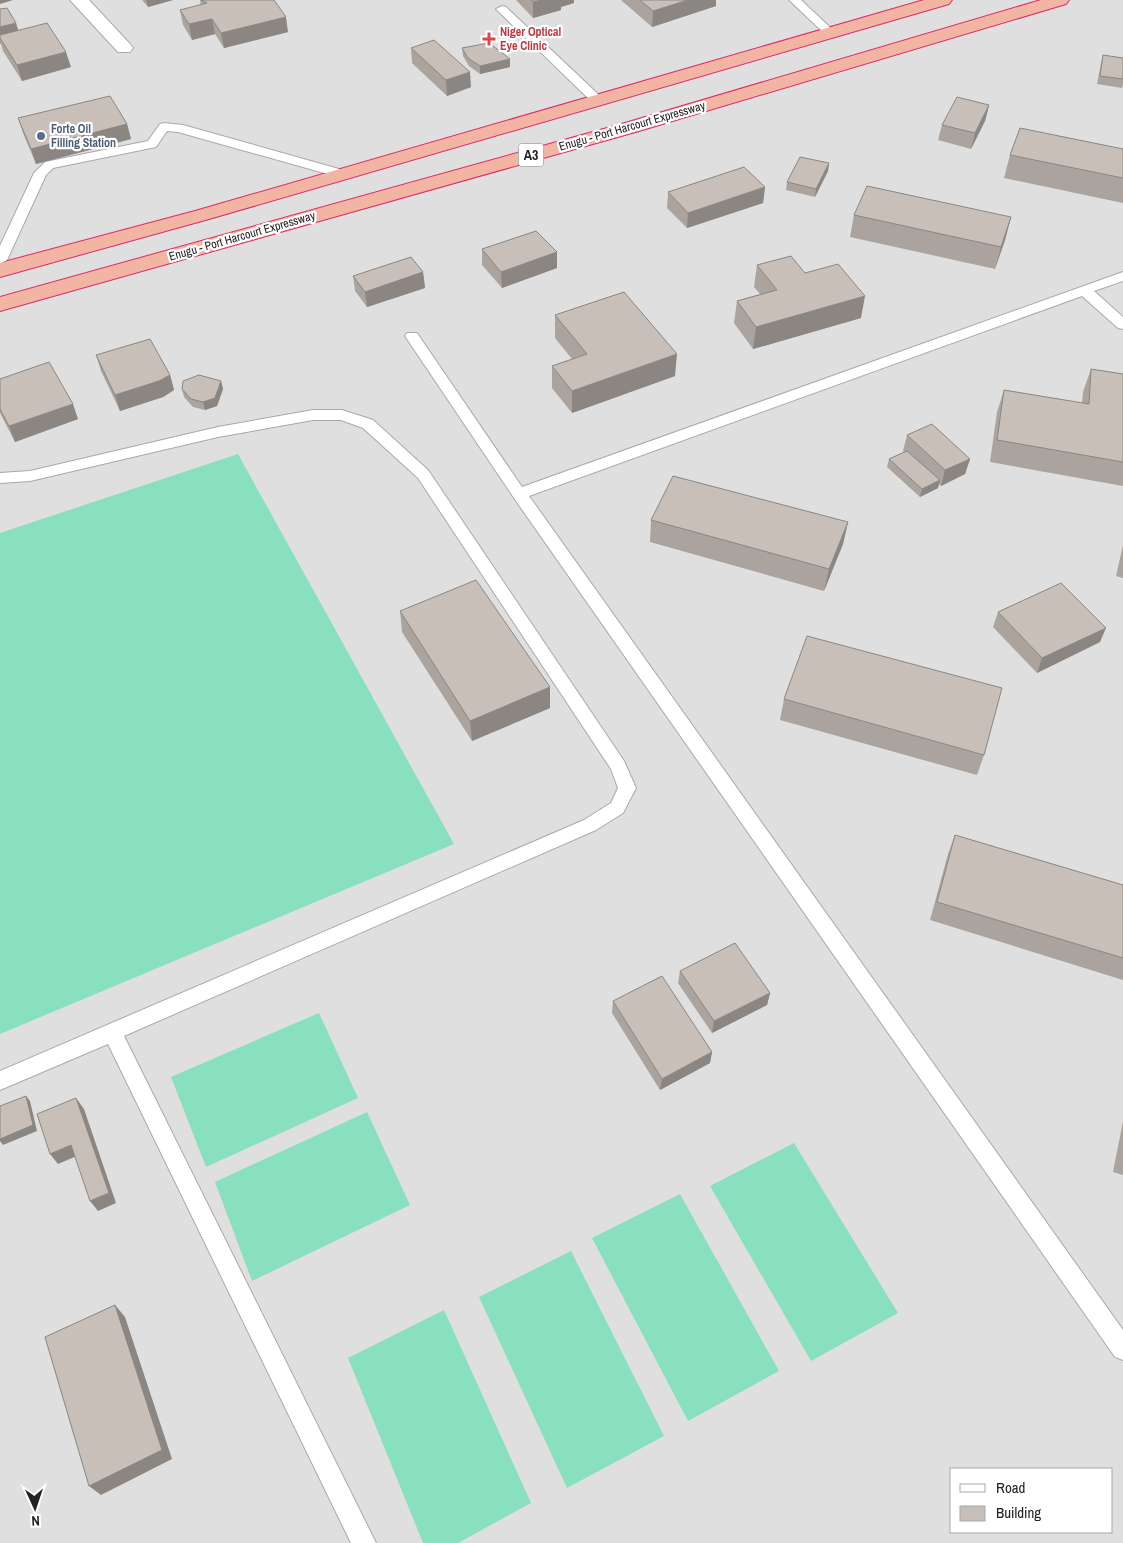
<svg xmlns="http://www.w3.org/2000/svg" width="1123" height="1543" font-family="'Archivo Narrow',sans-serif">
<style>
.residential{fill:#e0dfdf;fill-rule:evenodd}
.pitch{fill:#88e0be}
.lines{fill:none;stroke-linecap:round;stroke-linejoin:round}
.service-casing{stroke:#a9a9a9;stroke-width:2}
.minor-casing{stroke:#a9a9a9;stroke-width:2}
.trunk-casing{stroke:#dc2a67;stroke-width:2}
.service{fill:#fff;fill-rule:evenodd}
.minor{fill:#fff;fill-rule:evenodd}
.trunk{fill:#f2b4a3;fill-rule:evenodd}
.wall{fill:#aba49e}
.shaded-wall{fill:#8b8681}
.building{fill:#c7bfb8;stroke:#8b8681}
.health-dot{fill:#e0444e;stroke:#fff;stroke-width:2}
.service-dot{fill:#5c6f8a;stroke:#fff;stroke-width:2}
.labels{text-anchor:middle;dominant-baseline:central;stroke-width:4.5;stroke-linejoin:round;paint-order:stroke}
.far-health-label{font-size:12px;font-weight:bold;fill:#be3a42;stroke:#fff;text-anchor:start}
.far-street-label{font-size:12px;fill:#222;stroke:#fff}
.far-service-label{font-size:12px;font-weight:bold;fill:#4e5e75;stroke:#fff;text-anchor:start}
.shield{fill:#fff;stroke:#646464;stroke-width:1}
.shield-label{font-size:14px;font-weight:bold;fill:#222}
</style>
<rect width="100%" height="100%" fill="#f2efe9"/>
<path class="residential" d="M0,0h1123v1543h-1123zM952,1469h160v63h-160z"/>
<g class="pitch">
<path d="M238,454l216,390 -454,190v-501z"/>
<path d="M319,1013l39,85 -152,69 -35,-90z"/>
<path d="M367,1112l43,93 -158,76 -37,-99z"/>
<path d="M794,1143l104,170 -87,48 -101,-175z"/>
<path d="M680,1194l99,177 -91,50 -96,-183z"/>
<path d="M571,1251l93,185 -97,52 -88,-191z"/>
<path d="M444,1310l87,193 -73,40h-35l-75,-185z"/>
</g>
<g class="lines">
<defs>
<g id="service">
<path d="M789,0h12l33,31v4h-8z"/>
<path d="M502,6l4,1 94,89 2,3 -2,3h-8l-94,-91 -2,-2z"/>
<path d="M164,123l19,2 163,46 2,3 -6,4 -164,-46 -11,-1 -11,16 -103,21 -7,7 -39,85 -7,4v-18l34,-73 11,-11 103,-21 12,-17z"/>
<path d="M1123,272v9l-29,10 29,26v12l-5,-1 -36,-32 -553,200 594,834v30l-8,-3 -601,-859 -109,-162 2,-3h10l105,154z"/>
<path d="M313,410h29l31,10 55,50 196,291 12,27 -13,25 -27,17 -472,206 252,507h-25l-243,-499 -108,46v-19l584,-251 27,-17 7,-15 -7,-19 -193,-291 -55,-50 -22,-8h-28l-95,17 -188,44 -30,2v-10l30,-2 188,-44z"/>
</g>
<path id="minor" d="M70,0h19l41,44 3,4 -3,4h-12z"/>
<g id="trunk">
<path d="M924,0h28l-3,4 -740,215 -209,58v-14l195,-52z"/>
<path d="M1041,0h28l-3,4 -427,127 -639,180v-14l625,-174z"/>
</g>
</defs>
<use href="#service" class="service-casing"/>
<use href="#minor" class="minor-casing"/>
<use href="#trunk" class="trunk-casing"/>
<use href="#service" class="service"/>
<use href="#minor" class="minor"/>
<use href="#trunk" class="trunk"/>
</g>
<g class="wall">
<path d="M142,0h31l-25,7z"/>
<path d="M200,0h74l14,32 -64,16 -9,-14 -23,6 -9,-15 -3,-15 21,-5z"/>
<path d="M516,0h58v3l-13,4v3l-28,8z"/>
<path d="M621,0h95v6l-64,21z"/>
<path d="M0,9l18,21 53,37 -49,14 -19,-30 -2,-7h-1z"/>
<path d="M411,48l60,39 -24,9 -35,-33z"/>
<path d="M462,48l48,11v8l-30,7 -11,-8 -6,-10z"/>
<path d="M1103,55l20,3v27l-1,3 -25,-4 4,-21z"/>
<path d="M989,105l-4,16 -14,28 -33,-9 4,-15z"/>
<path d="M18,118l109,6 4,15 -95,25 -13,-31z"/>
<path d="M1123,149v54l-119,-25 6,-23z"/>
<path d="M829,163l-1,8 -13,26 -29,-7 1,-8z"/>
<path d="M765,187l-2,16 -76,25 -20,-20 1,-16z"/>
<path d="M854,215l157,2 -6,23 -10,29 -145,-32z"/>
<path d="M482,249l75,3v16l-55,20 -20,-23z"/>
<path d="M757,265l48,8 56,45 -108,31 -19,-26 3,-22 23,-7 -6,-7z"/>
<path d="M423,272l2,16 -58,19 -12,-16 -2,-15z"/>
<path d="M555,315l120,61 -103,37 -20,-25v-22l20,-7 -17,-21z"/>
<path d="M96,355l74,20 4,15 -11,7 -43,14 -19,-40z"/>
<path d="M1091,369l32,5v112l-133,-24 7,-50 7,-22 78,13 1,-11z"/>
<path d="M0,379l78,40 -63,23 -15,-29z"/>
<path d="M221,381l2,8 -6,17 -12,4 -12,-3 -9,-10 -2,-8z"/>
<path d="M907,435l63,24 -5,15 -24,12 -2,-2 -1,4 -18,9 -33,-30 2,-8 15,-7 -1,-1z"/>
<path d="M651,520l197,2 -5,22 -19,47 -174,-49z"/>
<path d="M1123,545v33l-7,-2z"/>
<path d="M400,611l150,97 -78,33 -70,-109z"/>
<path d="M998,612l102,30 -63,31 -44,-46z"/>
<path d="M784,699l200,56 -7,20 -197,-55z"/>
<path d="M955,835l168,50v95l-193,-60 18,-66z"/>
<path d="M680,971l90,22 -3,12 -55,28 -34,-50z"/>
<path d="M613,1001l99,51 -2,11 -50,27 -48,-77z"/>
<path d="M1123,1121v54l-10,-3z"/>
</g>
<g class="shaded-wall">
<path d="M0,0h13l-13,4z"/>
<path d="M146,0h27l-25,7z"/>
<path d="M542,0h32v3l-13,4v3l-28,8v-16z"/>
<path d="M688,0h28v6l-64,21 1,-16z"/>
<path d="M286,17l2,15 -64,16 -3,-15z"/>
<path d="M212,19l3,15 -23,6 -3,-16z"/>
<path d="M16,23l5,16 -21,-1v-11z"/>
<path d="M66,52l5,15 -49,14 -5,-16z"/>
<path d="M510,59v8l-30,7v-8z"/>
<path d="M470,72l1,15 -24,9 -1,-16z"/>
<path d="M989,105l-4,16 -14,28 4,-16z"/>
<path d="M127,124l4,15 -95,25 -5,-15z"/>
<path d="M829,163l-1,8 -13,26 1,-8z"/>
<path d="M765,187l-2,16 -76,25 1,-15z"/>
<path d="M1011,217l-6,23 -10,29 6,-22z"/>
<path d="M557,252v16l-55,20 -1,-16z"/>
<path d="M423,272l2,16 -58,19 -2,-15z"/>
<path d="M865,296l-4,22 -108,31 3,-22z"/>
<path d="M677,354l-2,22 -103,37v-22z"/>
<path d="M170,375l4,15 -11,7 -43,14 -5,-16z"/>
<path d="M221,381l2,8 -6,17 -12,4 -2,-8z"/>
<path d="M73,404l5,15 -63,23 -6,-16z"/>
<path d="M970,459l-5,15 -24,12 4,-16z"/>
<path d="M940,480l-2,8 -18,9 2,-8z"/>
<path d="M848,522l-5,22 -19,47 5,-22z"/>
<path d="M1106,628l-6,14 -63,31 5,-15z"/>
<path d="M550,687v21l-78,33 -2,-20z"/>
<path d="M770,993l-3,12 -55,28 2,-12z"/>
<path d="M712,1052l-2,11 -50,27 2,-11z"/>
<path d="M26,1096l4,5 7,30 -34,14 -3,-4v-2z"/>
<path d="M76,1098l8,11 32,94 -18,8 -8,-10z"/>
<path d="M71,1145l8,10 -21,9 -8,-10z"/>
<path d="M115,1305l10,12 47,142 -71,36 -12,-9z"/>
</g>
<g class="building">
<path d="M201,0h73l12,17 -65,16 -9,-14 -23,5 -9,-14 27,-7z"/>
<path d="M531,0h11l-9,2z"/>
<path d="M640,0h48l-35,11z"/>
<path d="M7,8l9,15 -16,4v-18z"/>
<path d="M47,23l19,29 -49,13 -17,-27v-3z"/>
<path d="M434,40l36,32 -24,8 -35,-32z"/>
<path d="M489,43l21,16 -30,7 -12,-8 -6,-10z"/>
<path d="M1103,55l20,3v21l-23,-3z"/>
<path d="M110,96l17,28 -96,25 -13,-31z"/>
<path d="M957,97l32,8 -14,28 -33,-8z"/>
<path d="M1020,128l103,21v29l-113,-23z"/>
<path d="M800,157l29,6 -13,26 -29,-7z"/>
<path d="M744,167l21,20 -77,26 -20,-21z"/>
<path d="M867,186l144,31 -10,30 -147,-32z"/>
<path d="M536,231l21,21 -56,20 -19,-23z"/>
<path d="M791,256l14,17 33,-9 27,32 -109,31 -19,-26 40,-11 -20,-25z"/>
<path d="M411,257l12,15 -58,20 -12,-16z"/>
<path d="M624,292l53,62 -105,37 -20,-25 35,-12 -32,-39z"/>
<path d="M150,339l20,36 -11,6 -44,14 -19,-40z"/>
<path d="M49,362l24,42 -64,22 -9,-17v-30z"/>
<path d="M1091,369l32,5v88l-126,-22 7,-50 85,14z"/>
<path d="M199,375l22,6 -6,17 -12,4 -12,-3 -9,-10 1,-8z"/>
<path d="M932,424l38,35 -25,11 -38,-35z"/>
<path d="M907,451l33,29 -18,9 -33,-30z"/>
<path d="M673,476l175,46 -19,47 -178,-49z"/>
<path d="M476,580l74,107 -80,34 -70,-110z"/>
<path d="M1061,583l45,45 -64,30 -44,-46z"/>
<path d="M807,636l195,52 -18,67 -200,-56z"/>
<path d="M955,835l168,50v73l-186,-56z"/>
<path d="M735,943l35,50 -56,28 -34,-50z"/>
<path d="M662,976l50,76 -50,27 -49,-78z"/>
<path d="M26,1096l7,29 -33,14v-33z"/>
<path d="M76,1098l33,95 -19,8 -19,-56 -21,9 -13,-40z"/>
<path d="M115,1305l47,145 -73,36 -44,-149z"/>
</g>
<path class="health-dot" d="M486.5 31.5h5v5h5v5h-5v5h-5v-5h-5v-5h5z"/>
<circle class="service-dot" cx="41" cy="136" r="5"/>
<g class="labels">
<g class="far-health-label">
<text x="500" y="32">Niger Optical<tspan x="500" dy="14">Eye Clinic</tspan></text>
</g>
<g class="far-street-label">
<text transform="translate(632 126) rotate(-16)">Enugu - Port Harcourt Expressway</text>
<text transform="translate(242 236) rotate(-16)">Enugu - Port Harcourt Expressway</text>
</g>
<g class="far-service-label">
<text x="51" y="129">Forte Oil<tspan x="51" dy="14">Filling Station</tspan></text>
</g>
<rect class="shield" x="518.5" y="143.5" width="25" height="23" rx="4"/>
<g class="shield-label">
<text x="531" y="155">A3</text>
</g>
</g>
<rect x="950" y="1468" width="162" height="65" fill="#ffffff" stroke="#a7a7a7"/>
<rect x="960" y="1484" width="25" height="8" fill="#ffffff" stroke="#a7a7a7"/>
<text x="996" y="1493" font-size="15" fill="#222222">Road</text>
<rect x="960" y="1506" width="25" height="15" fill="#c7bfb8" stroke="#a7a7a7"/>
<text x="996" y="1518" font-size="15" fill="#222222">Building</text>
<g transform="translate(35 1508) rotate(177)" stroke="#ffffff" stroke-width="4" paint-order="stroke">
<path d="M0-4L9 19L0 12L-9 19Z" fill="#222222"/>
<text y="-8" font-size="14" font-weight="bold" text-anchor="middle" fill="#222222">N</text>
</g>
</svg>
